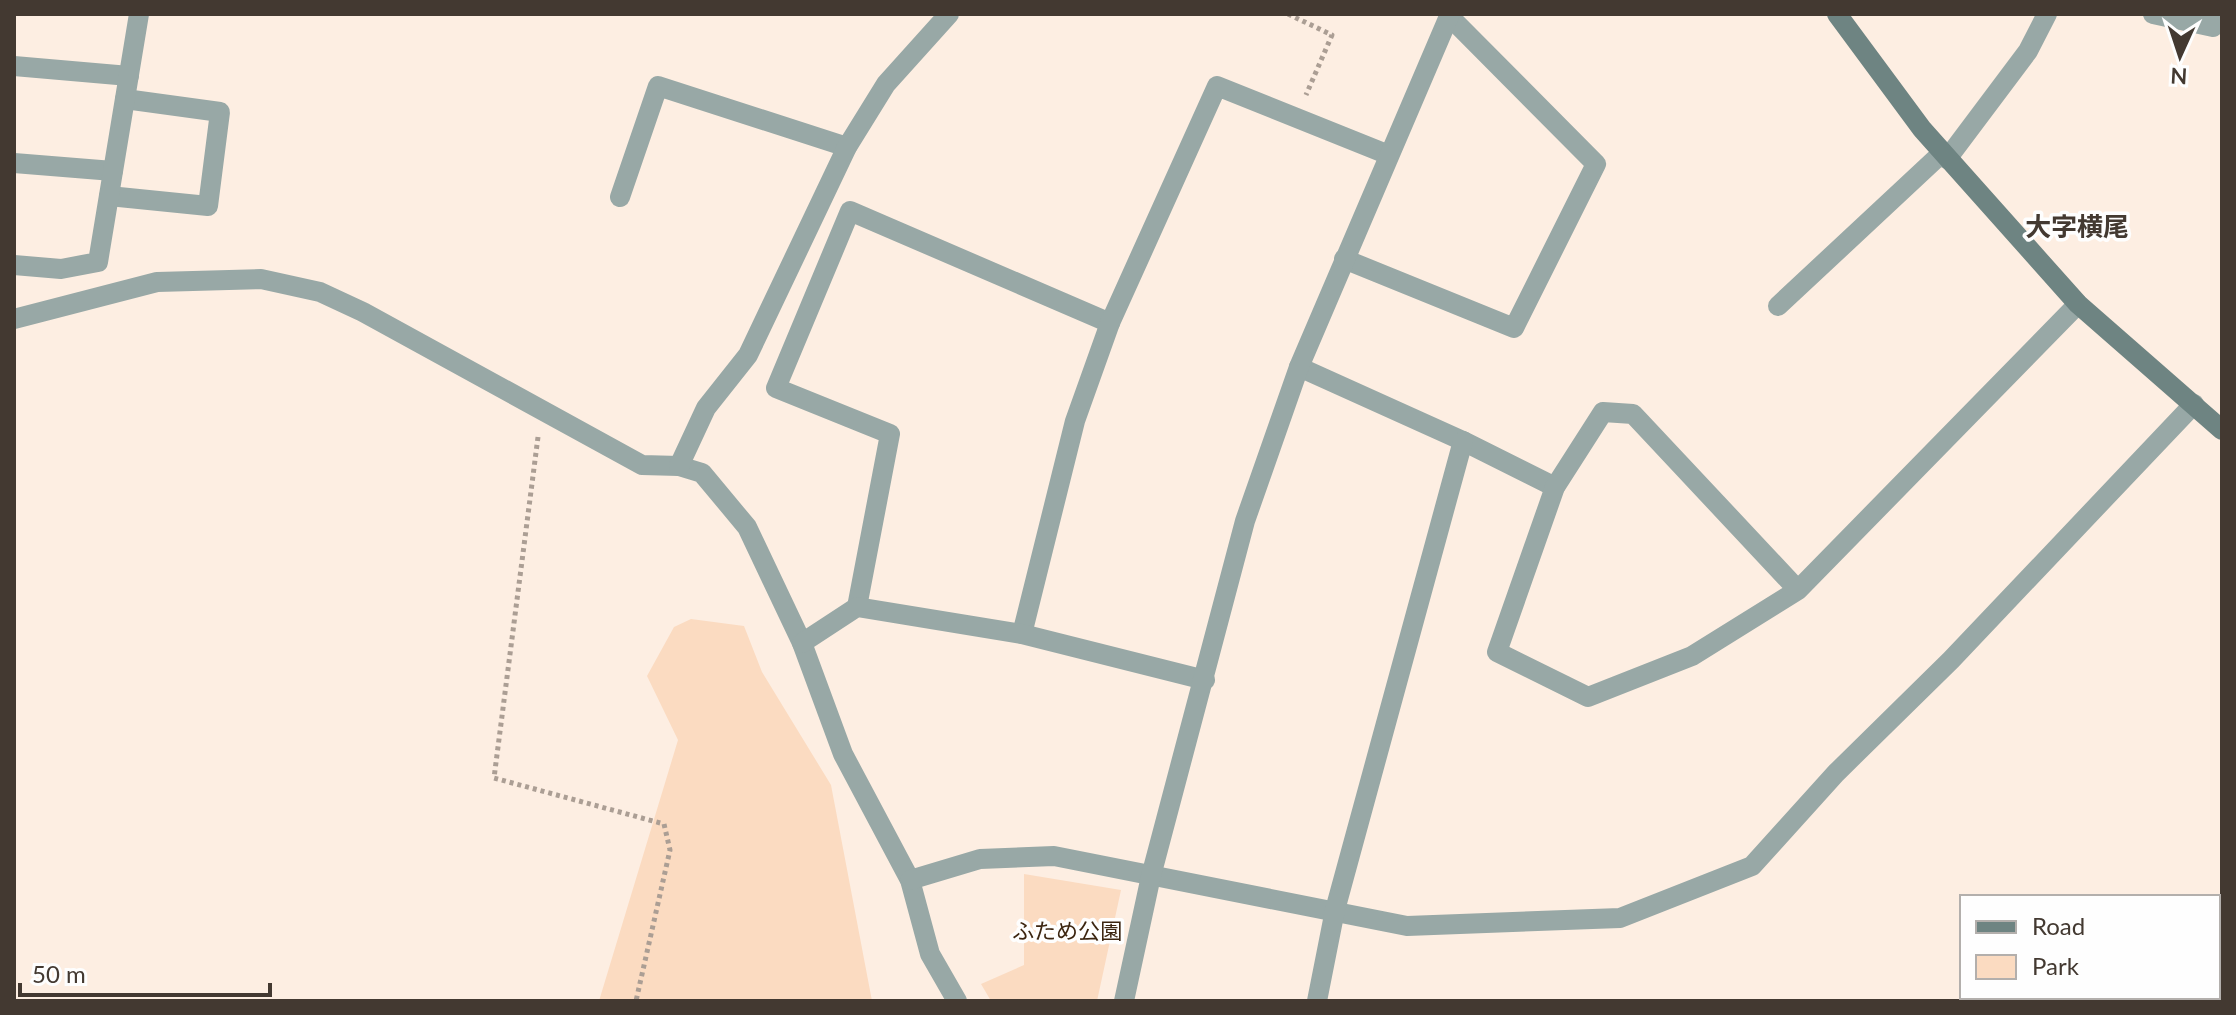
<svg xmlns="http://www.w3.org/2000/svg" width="2236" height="1015" font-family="Lato,'Noto Sans JP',sans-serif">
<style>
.green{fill:#fbdbc1}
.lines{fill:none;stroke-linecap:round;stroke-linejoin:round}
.path{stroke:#ab9e94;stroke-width:5;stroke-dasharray:4 4;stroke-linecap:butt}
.street{stroke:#98a8a6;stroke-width:20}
.secondary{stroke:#6e8482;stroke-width:20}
.labels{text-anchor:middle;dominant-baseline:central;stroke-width:7;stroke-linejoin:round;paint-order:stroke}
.park-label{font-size:22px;fill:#3c2510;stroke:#fefefe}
.quarter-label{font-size:26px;font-weight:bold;fill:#433931;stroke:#fefefe}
</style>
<rect width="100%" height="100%" fill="#fdeee2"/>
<g class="green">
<path d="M691,619l53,7 18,46 69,113 41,216h-273l79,-261 -31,-64 27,-49z"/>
<path d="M1024,874l97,16 -24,111h-106l-10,-17 43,-19z"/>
</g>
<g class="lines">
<g class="path">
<path d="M1288,14l44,21 -26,60"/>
<path d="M538,437l-44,341 170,46 6,26 -34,151"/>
</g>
<g class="street">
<path d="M2153,14l60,13 6,-13"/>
<path d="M14,66l115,10"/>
<path d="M1947,159l81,-108 19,-37"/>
<path d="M14,163l99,8"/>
<path d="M109,196l99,10 12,-94 -95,-13"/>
<path d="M620,197l38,-111 189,61"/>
<path d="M1344,259l170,69 82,-164 -147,-148"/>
<path d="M14,265l47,4 37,-7 41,-248"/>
<path d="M1778,306l164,-153"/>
<path d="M14,319l143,-37 104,-3 59,13 43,20 279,153 37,1 23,7 45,54 55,116 41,111 67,126 20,74 27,47"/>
<path d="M1299,367l164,74 92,46"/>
<path d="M679,466l27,-58 42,-53 99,-208 39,-63 63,-70"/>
<path d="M1798,590l-165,-176 -30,-2 -48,75 -58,165 91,45 104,-41 106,-66 280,-286"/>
<path d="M857,607l33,-173 -114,-46 74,-177 260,112"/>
<path d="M1022,634l53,-213 35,-98 107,-237 172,69"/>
<path d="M802,643l55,-36 165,27 183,46"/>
<path d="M910,880l70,-21 74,-3 353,70 213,-8 132,-52 84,-93 115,-113 243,-256"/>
<path d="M2218,983h4"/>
<path d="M1124,1001l27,-125 94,-355 54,-154 151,-353"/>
<path d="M1317,1001l18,-91 128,-469"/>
<path d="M1972,1001l7,-4"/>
</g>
<path class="secondary" d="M1837,14l85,115 156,175 144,126"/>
</g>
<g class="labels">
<g class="park-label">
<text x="1067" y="930">ふため公園</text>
</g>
<g class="quarter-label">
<text x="2077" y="226">大字横尾</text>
</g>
</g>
<rect width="2236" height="1015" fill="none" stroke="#433931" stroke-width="32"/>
<rect x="1960" y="895" width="260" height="104" fill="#fefefe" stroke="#b3afac" stroke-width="2"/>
<rect x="1976" y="921" width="40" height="12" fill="#6e8482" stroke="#b3afac" stroke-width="2"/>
<text x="2032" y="935" font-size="24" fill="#433931">Road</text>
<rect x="1976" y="955" width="40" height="24" fill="#fbdbc1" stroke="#b3afac" stroke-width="2"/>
<text x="2032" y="975" font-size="24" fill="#433931">Park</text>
<g transform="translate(2180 56) rotate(183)" stroke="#fefefe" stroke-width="6" paint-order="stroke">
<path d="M0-6L14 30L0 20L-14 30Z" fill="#433931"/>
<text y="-12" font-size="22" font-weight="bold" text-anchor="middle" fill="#433931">N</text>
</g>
<path d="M20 983v12h250v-12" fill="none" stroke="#433931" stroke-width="4"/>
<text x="32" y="983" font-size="24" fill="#433931" stroke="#fefefe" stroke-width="6" paint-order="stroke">50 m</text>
</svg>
